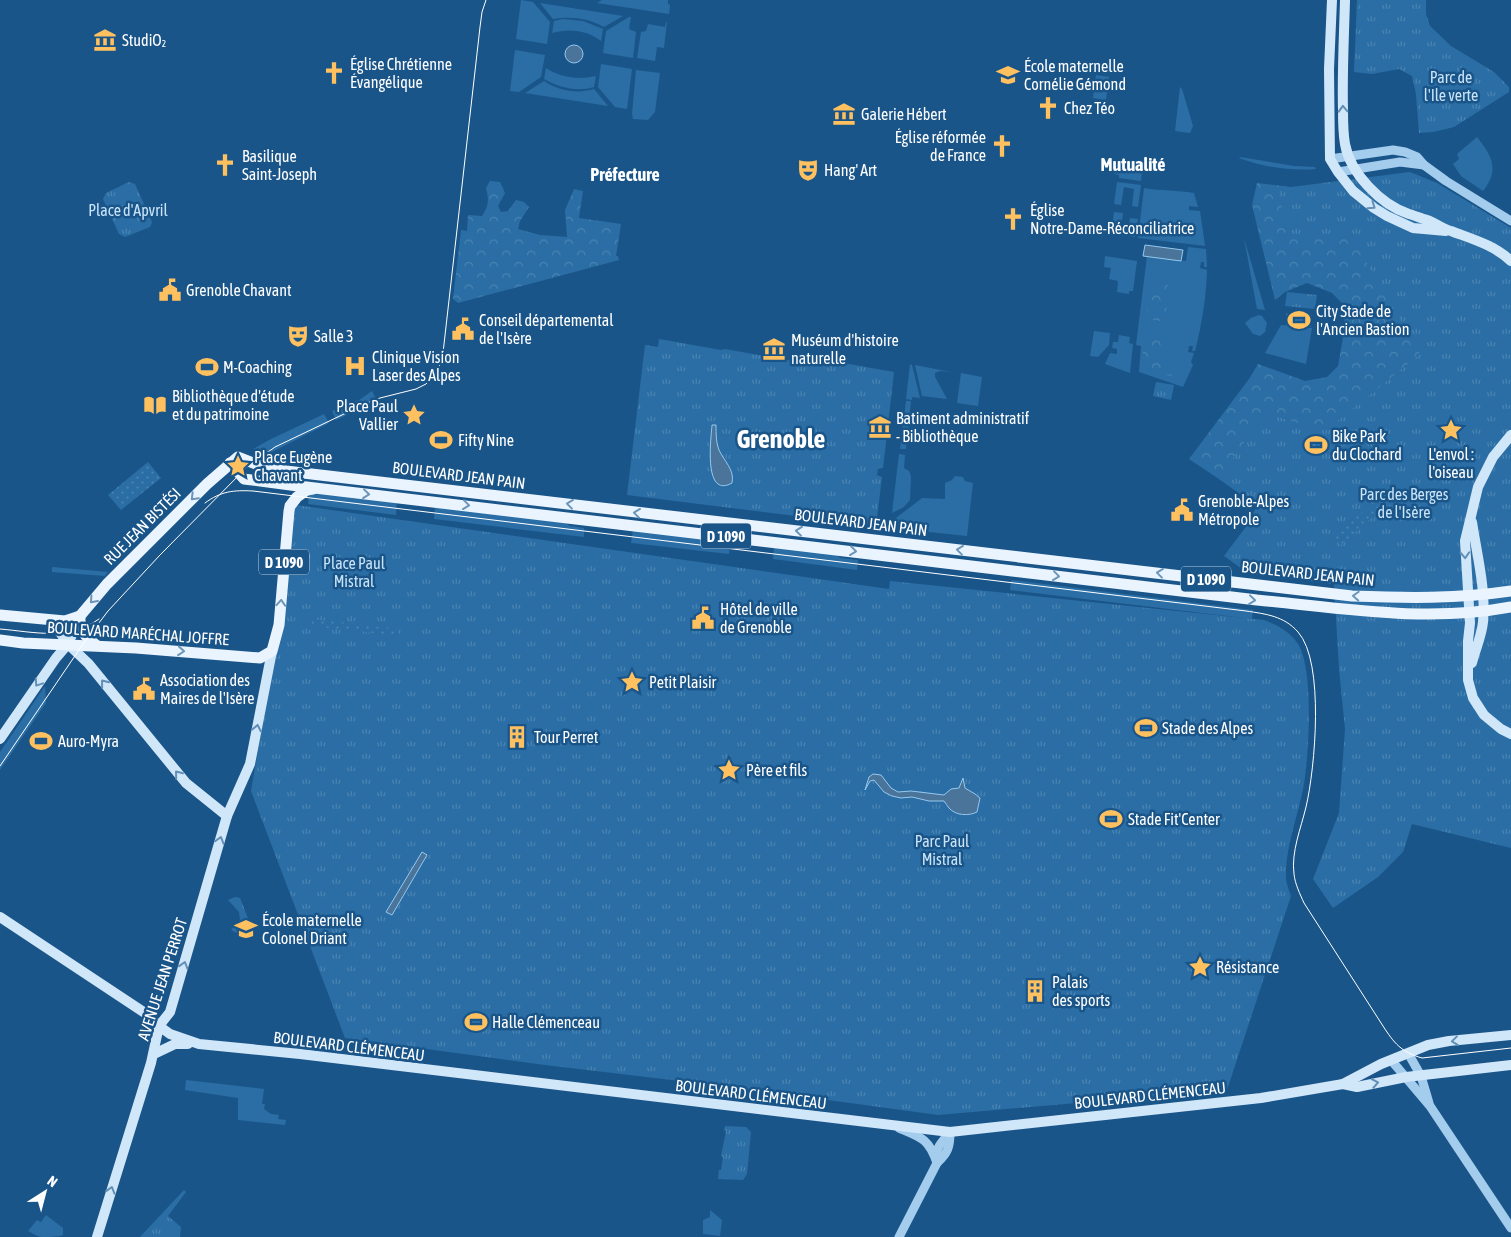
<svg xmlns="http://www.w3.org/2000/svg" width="1511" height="1237" font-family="'Asap Condensed',sans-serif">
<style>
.grass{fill:#2a6ea5}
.forest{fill:url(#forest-crowns)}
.park{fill:url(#park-tufts)}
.garden{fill:url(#garden-dots)}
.water{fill:#4a749a;stroke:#96c8ef}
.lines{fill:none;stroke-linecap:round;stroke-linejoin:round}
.tertiary{stroke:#a3cced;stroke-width:9}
.secondary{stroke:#d0e6f9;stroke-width:10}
.primary{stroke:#e9f4ff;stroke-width:11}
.tram{stroke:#fff;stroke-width:1}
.oneway{stroke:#638fb6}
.oneway2{stroke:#6d95b8}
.labels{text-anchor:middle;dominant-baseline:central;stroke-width:5;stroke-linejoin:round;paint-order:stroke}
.shield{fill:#1a5589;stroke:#baccdc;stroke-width:1}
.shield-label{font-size:15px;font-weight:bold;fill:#fff}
.poi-label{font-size:16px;fill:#fff;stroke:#1a5589;text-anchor:start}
.park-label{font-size:16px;fill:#c9e4f9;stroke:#1a5589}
.street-label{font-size:16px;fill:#fff;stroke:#1a5589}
.neighbourhood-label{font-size:18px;font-weight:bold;fill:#fff;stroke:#1a5589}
.town-label{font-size:26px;font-weight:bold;fill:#fff;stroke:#1a5589}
</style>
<defs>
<pattern id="forest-crowns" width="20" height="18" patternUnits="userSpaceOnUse" patternTransform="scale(1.25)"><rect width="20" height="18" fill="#2a6ea5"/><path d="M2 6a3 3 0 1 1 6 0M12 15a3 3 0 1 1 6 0" fill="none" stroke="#4a84b2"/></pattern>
<pattern id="park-tufts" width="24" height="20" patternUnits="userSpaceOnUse" patternTransform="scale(1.25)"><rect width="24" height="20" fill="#2a6ea5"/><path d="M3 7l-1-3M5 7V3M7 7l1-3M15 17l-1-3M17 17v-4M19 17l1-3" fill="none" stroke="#4a84b2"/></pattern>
<pattern id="garden-dots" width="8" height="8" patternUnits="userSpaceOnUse" patternTransform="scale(1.25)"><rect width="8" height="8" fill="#2a6ea5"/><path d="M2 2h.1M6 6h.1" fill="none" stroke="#4a84b2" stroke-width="1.8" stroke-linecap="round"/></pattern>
</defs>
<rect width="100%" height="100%" fill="#1a5589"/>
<g class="grass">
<path d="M521,0l12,2 17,20 -3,22 -31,-5z"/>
<path d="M602,0h66v4l2,1 -1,9 -72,-11z"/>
<path d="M540,3l83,13 -19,11c-16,-9 -32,-11 -51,-8z"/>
<path d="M629,17h2l-2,12 7,3 -3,26 -30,-5 3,-22z"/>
<path d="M563,19l20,2 20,8 -2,12c-14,-11 -32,-13 -49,-8l2,-12z"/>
<path d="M666,22h1l-3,26 -7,-1 -2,14 -18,-3 4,-26 5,-1 2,-7 17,3z"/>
<path d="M515,50l30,5 -4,22 -22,15 -9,-1z"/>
<path d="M601,64l31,5 -5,40 -12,-2 -17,-20z"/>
<path d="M546,68c16,10 32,12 50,8l-2,11c-17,5 -34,1 -50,-8z"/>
<path d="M636,70l24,3 -5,39 -7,8 -15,-1 -1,-5z"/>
<path d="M1096,75l13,2 -3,23 -13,-2z"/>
<path d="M544,81c15,10 33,13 50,8l14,17 -83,-13z"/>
<path d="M1180,87l2,2 11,37 -3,7 -15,-2z"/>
<path d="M1477,137c15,19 23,33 6,54l-22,-15 -8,-12 6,-5 -2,-5z"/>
<path d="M1240,157l54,9 21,1 1,2c-26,2 -53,-2 -77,-11z"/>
<path d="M1115,167l27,3 -1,11 -22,-3v-3l-5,-1z"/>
<path d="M1117,182l24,3 -3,22 -6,-1 2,-17 -10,-2 -3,18 -7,-1z"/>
<path d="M1144,188c17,3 33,2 50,5l4,14 -9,-1v4l11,1 5,35 -67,-8z"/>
<path d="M1114,212l9,1 -2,16 8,1 1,-12 8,1 -3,18 -24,-3z"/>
<path d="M1244,238l21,72 -8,-1z"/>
<path d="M1188,247l18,2 1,18h-3v-5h-3l-1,6 7,2c-1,29 -5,53 -12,81h-3l1,-5h-4l-1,6 6,1 -3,9 2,3 -10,22 -44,-15 2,-26 -5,-1 11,-89 39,5z"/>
<path d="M1105,256l32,5 -4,30h-4v3l-12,-2 1,-11 -9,-2 2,-11 -7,-1z"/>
<path d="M1286,313l26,2 -1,12 -25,-2z"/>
<path d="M1259,315l3,1 5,7 -2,9 -5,4 -7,-2 -8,-11 6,-5z"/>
<path d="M1281,325l31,3 -6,36 -41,-11z"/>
<path d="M1094,331l16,2 -1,12 -11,12 -8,-1z"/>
<path d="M1119,335l11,2 -1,6 4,1 -3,29 -25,-9 5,-11 7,1v-5l-5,-1 1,-6h5z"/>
<path d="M910,364l2,1 8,33 -8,-1v3l-6,-1z"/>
<path d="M915,365l36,7 -11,-1 -5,2v4l12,22 -25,-3z"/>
<path d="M961,373l21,4 -4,29 -21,-3z"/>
<path d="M372,391l5,10 -41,19 -4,-9 27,-11z"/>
<path d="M906,401h5l-5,48h-6z"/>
<path d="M324,414l5,9 -59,30 -8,-1 -9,-3 16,-9z"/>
<path d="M899,454l6,1 -1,13 5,3 2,5 -1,24 -6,7 -12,6z"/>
<path d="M955,476l8,1 2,4 8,2 -6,53 -76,-8 1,-7 30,-23 23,1v-16l7,-3z"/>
<path d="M324,493l73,8 -1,14 -88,-11 1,-9z"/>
<path d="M435,506l129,16 6,4 14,2v9l-150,-18z"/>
<path d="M633,530l97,12 -1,12 -98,-11z"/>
<path d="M774,547l60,7 7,4 17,2 -1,10 -84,-11z"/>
<path d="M52,567l56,5 -3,4 -53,-4z"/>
<path d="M1011,580l242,30 -1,9 -242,-29z"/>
<path d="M45,686l1,17 -46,67v-18z"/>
<path d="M186,1080l78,9 -2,15h3l-1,5 7,5 8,1 -1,4 8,1 -1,5 -47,-5v-22l-53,-8z"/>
<path d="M710,1210l12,10 -2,16 -17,-2v-14l7,-3z"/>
<path d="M46,1215l17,13v7c-5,2 -16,2 -22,2 -5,-1 -8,-4 -13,-6l9,-11 4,2z"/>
</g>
<g class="forest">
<path d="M490,181l10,1 5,11 -7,13 3,6 7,-1 8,-11 8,2 5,5 -9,14 -2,8 22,6 27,2 -2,-27 9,-21 9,2 -4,27 42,6 -5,32h2l1,4 -161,43 -5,-4 8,-69 6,1 1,-16 14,1c7,-10 7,-17 4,-28z"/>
<path d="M1257,183l34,4 90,41 50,129 -180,141 -32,-19 -30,-20 60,-80 9,-15 47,17 22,-4 11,-11 7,-40 -3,-23 -10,-10 -25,-10 -22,9 -10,8 -23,-95z"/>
<path d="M1158,282l10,3 2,13 -6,19 -4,4 -6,-1 -7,-5 2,-21z"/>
<path d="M1153,334l6,1h5c6,8 -3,20 2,28 2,3 6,5 9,8l-1,4 -3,1 -10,-2 -10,2 -9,-4 1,-20 -1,-15z"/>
</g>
<g class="park">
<path d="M1357,0h69v14l4,12 21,20 43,26 15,15v5l-55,35 -21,5 -14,1 -3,-39 -4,-18 -13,-7 -27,5 -18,-2z"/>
<path d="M1410,172l27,11 74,45v620l-99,-24 -9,28 -25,25 -45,31 -20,-29 26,-66 6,-84 -6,-60 -5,-85 -85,-10 -25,-18 21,-28 11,-20 -16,-14 -21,-15 45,-66 61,18 95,-77 -67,-115 -63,-2 -13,-50h14z"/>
<path d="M129,182l6,2 17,38 -2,5 -25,10 -6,-3 -16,-35 3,-6z"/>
<path d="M1287,292l30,3 -2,14 -30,-3z"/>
<path d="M659,339l62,11 4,-1 96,17 22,-3 51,9 -11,96 -5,1 -1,6 5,2 -6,49 -249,-31 18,-150 13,2z"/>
<path d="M1156,382l18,3 -3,15 -18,-4z"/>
<path d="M296,505l593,84 1,-8 374,39c13,5 26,11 34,24 16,25 11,109 6,140 -5,29 -19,64 -18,93 0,6 3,13 5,19l-64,194 -289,25 -190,-26 -203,-24 -200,-27 -94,-247 24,-140 15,-124z"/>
<path d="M235,897l5,1 13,33 -11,5 -11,-6 9,-10 -1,-8 -11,-12z"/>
<path d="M725,1126l21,1 5,5 -4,42 -4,6 -25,-1 1,-9h2l2,-13 -2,-1 5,-25 -2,-1z"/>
<path d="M184,1190l2,2 -18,24 13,11 -1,10h-40z"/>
</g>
<g class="garden">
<path d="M148,462l13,16 -40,32 -13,-15z"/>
<path d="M1377,494l9,11 -45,40 -9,-11 27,-24 6,6 8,-7 -6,-7z"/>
<path d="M312,619l87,10 -1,7 -86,-10z"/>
</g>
<g class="water">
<circle cx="574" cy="54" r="9"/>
<path d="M1145,245l38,5 -2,11 -38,-5z"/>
<path d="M712,425h4c0,9 0,17 3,25 5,11 16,20 13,33 -29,16 -21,-44 -20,-58z"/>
<path d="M873,774l8,1 10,13 7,4 13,-1 33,4 7,-6 8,-1 4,-10 2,10 10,6 5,4 -3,14c-8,4 -21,4 -28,-4 -2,-2 -3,-5 -5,-7h-15l-17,-4 -11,1 -9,-2 -8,-4 -10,-12 -4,1 -5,9 4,-13z"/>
<path d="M422,852l5,3 -35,60 -6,-3z"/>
</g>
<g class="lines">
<g class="tertiary">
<path d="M1330,159l63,-9 12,2 12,5 7,8 22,16 65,40"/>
<path d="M1338,172l62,-10 24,3"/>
<path d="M1408,1053l13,23 8,27"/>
<path d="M1391,1060l39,46 81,122"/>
<path d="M899,1128c22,9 30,11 38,35"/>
<path d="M936,1158c-1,-10 8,-18 14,-26"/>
<path d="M899,1237l38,-74c11,-10 13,-16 13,-31"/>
</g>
<g class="secondary">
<path d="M1332,0l-3,69 1,90 8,13 15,19 21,17 13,8 26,12 33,3"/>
<path d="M1345,0c-1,37 -3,73 -2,110 0,11 0,23 2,34 5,29 36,61 64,70 7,2 14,5 21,7 7,3 13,8 21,10 21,8 43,14 60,30"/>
<path d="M1511,435l-18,22 -15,30 -13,54 5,82 -2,18v39l5,18 11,17 17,14 10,5"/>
<path d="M52,621l16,23 20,19 98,120 41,33"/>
<path d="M1472,663c3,-13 10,-28 11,-41 3,-33 -6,-67 -11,-100"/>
<path d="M0,739l56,-81 12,-14 12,-28"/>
<path d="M0,917l145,96 14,13 11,8 29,10 101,10 650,78 311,-34 82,-14 38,-20 47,-19 21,-4 62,-6"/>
<path d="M154,1054l21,-10h13"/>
<path d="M1343,1084l14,3 49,-10 105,-12"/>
<path d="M97,1237l54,-174 8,-37 11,-14 57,-196 23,-52 22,-113"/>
</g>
<g class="primary">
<path d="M230,463l14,16 54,7 959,114c84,8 169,23 254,7"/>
<path d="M0,615l65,6 15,-5 27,-32 100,-100 31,-27 28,11 20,3 1066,125c53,2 106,3 159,-5"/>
<path d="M80,616c-1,13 5,21 16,29"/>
<path d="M0,640l23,3 113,5 124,10 12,-7 7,-26 10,-114 1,-5 7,-9 10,-7 6,-1"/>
</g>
<g class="tram">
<path d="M205,503c16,-12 29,-13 48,-12l993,120c20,3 38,5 52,21 27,30 17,137 8,175 -5,21 -15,45 -12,67 1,10 6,20 10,29l79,123c11,17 18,26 39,32l89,-10"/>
<path d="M0,629c35,3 68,12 99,-10"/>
<path d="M0,766l83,-122 25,-33 52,-56 87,-88 28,-20 92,-44 13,-5 36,-9 10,-5 12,-13 5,-18 37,-326 2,-15 4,-12"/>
</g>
</g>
<defs><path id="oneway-chevron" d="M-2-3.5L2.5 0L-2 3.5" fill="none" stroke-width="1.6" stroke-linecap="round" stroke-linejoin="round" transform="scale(1.25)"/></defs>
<g class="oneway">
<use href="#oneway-chevron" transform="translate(1343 109) rotate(-92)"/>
<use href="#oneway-chevron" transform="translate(1372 206) rotate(35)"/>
<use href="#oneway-chevron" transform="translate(1465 555) rotate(87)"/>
<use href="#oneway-chevron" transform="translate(38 683) rotate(124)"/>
<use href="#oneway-chevron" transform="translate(104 683) rotate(-128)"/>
<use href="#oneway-chevron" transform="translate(257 728) rotate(-79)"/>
<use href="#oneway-chevron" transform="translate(178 774) rotate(-129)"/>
<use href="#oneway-chevron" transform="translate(220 840) rotate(-74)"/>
<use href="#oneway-chevron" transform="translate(184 965) rotate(-73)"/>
<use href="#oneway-chevron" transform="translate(1455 1041) rotate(173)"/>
<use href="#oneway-chevron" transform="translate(1375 1083) rotate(-11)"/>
<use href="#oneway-chevron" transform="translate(111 1190) rotate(-73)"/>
</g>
<g class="oneway2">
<use href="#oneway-chevron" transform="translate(366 494) rotate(6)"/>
<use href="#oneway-chevron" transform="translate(194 497) rotate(135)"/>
<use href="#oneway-chevron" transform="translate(570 504) rotate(-173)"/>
<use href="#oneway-chevron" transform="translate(466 505) rotate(7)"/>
<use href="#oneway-chevron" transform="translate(637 513) rotate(-173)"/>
<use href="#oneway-chevron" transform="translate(799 531) rotate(-174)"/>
<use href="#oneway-chevron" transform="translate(960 550) rotate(-173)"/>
<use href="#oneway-chevron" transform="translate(853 551) rotate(7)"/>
<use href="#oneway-chevron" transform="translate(1160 573) rotate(-173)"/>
<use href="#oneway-chevron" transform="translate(1056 576) rotate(7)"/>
<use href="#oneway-chevron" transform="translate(1356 596) rotate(-177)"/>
<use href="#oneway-chevron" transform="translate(93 600) rotate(132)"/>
<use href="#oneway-chevron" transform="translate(1252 600) rotate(6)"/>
<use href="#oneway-chevron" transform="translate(281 603) rotate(-86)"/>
<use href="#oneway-chevron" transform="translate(181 651) rotate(5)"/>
</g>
<defs>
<symbol id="museum-bare" viewBox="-9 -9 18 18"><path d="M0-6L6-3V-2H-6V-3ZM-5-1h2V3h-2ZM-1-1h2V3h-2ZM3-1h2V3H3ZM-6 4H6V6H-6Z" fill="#ffc15f" stroke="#1a5589" stroke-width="2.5" paint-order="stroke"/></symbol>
<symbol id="church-bare" viewBox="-9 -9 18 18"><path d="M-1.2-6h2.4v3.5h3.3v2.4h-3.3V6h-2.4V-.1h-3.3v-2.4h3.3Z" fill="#ffc15f" stroke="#1a5589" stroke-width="2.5" paint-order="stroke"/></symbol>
<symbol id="school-bare" viewBox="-9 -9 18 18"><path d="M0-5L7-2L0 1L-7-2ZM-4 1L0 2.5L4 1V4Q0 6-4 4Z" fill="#ffc15f" stroke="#1a5589" stroke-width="2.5" paint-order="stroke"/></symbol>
<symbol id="theatre-bare" viewBox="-9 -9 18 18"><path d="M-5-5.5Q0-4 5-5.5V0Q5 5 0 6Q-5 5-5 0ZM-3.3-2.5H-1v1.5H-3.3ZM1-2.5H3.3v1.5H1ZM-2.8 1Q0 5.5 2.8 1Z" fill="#ffc15f" stroke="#1a5589" stroke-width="2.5" paint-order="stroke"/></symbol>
<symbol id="civic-bare" viewBox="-9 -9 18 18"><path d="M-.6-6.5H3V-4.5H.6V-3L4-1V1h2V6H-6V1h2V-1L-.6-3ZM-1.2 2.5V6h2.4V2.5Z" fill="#ffc15f" stroke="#1a5589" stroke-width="2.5" paint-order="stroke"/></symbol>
<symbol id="stadium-bare" viewBox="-9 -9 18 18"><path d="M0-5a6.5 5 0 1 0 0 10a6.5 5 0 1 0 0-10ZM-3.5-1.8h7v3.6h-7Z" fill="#ffc15f" stroke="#1a5589" stroke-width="2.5" paint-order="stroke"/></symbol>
<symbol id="hospital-bare" viewBox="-9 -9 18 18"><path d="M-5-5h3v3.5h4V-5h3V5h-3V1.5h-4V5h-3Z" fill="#ffc15f" stroke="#1a5589" stroke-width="2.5" paint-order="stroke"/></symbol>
<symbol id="library-bare" viewBox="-9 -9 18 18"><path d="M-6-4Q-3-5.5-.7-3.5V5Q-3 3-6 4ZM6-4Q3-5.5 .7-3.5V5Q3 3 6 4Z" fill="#ffc15f" stroke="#1a5589" stroke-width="2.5" paint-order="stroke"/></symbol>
<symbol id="sight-bare" viewBox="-9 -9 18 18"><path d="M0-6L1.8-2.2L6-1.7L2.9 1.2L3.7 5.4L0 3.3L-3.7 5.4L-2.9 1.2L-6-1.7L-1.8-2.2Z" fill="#ffc15f" stroke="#1a5589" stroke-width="2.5" paint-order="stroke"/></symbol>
<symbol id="building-bare" viewBox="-9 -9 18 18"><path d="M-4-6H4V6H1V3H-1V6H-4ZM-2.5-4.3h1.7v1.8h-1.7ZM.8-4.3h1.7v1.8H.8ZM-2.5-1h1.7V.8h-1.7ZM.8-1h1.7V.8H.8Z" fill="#ffc15f" stroke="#1a5589" stroke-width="2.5" paint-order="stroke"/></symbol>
</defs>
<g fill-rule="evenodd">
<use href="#museum-bare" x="89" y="24" width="32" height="32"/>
<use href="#church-bare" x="318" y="57" width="32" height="32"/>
<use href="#school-bare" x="992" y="59" width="32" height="32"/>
<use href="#church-bare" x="1032" y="92" width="32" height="32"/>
<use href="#museum-bare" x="828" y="98" width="32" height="32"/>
<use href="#church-bare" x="986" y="130" width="32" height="32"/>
<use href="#church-bare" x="209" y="149" width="32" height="32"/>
<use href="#theatre-bare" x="792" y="154" width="32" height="32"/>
<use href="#church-bare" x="997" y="203" width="32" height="32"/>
<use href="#civic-bare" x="154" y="274" width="32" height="32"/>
<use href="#stadium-bare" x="1283" y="304" width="32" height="32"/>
<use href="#civic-bare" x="447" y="313" width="32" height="32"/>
<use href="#theatre-bare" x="282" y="320" width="32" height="32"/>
<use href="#museum-bare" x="758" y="333" width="32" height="32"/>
<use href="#hospital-bare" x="339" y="350" width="32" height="32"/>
<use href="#stadium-bare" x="191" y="351" width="32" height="32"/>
<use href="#library-bare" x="139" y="389" width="32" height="32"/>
<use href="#sight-bare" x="398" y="399" width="32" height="32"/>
<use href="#museum-bare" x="864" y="411" width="32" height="32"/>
<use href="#sight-bare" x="1435" y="414" width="32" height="32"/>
<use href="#stadium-bare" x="425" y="424" width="32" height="32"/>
<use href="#stadium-bare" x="1300" y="429" width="32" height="32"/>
<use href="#sight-bare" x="222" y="450" width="32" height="32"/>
<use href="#civic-bare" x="1166" y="494" width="32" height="32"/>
<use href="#civic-bare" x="687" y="602" width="32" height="32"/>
<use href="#sight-bare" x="616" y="666" width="32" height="32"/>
<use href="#civic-bare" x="128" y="673" width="32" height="32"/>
<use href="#stadium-bare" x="1130" y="712" width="32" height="32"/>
<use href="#building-bare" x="501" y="721" width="32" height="32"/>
<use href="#stadium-bare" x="25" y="725" width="32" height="32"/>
<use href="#sight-bare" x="713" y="754" width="32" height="32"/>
<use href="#stadium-bare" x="1095" y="803" width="32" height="32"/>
<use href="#school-bare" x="230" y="913" width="32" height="32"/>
<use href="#sight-bare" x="1184" y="951" width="32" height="32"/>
<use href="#building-bare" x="1019" y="975" width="32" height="32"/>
<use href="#stadium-bare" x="460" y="1006" width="32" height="32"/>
</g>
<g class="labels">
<g class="shield">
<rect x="701" y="523.5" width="50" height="25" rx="4"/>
<rect x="259" y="549.5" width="50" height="25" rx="4"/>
<rect x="1181" y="566.5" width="50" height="25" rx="4"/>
</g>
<g class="shield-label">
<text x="726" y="536">D 1090</text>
<text x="284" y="562">D 1090</text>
<text x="1206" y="579">D 1090</text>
</g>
<g class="poi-label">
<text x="122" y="40">StudiO₂</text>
<text x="350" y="64">Église Chrétienne<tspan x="350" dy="18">Évangélique</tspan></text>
<text x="1024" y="66">École maternelle<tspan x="1024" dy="18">Cornélie Gémond</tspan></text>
<text x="1064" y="108">Chez Téo</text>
<text x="861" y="114">Galerie Hébert</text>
<text x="986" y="137" text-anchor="end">Église réformée<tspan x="986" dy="18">de France</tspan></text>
<text x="242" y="156">Basilique<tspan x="242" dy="18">Saint-Joseph</tspan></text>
<text x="824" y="170">Hang' Art</text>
<text x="1030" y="210">Église<tspan x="1030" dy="18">Notre-Dame-Réconciliatrice</tspan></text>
<text x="186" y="290">Grenoble Chavant</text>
<text x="1316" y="311">City Stade de<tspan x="1316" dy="18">l'Ancien Bastion</tspan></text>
<text x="479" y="320">Conseil départemental<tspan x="479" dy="18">de l'Isère</tspan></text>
<text x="314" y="336">Salle 3</text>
<text x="791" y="340">Muséum d'histoire<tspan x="791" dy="18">naturelle</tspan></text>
<text x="372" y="357">Clinique Vision<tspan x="372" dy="18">Laser des Alpes</tspan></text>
<text x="223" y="367">M-Coaching</text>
<text x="172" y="396">Bibliothèque d'étude<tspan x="172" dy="18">et du patrimoine</tspan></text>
<text x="398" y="406" text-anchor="end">Place Paul<tspan x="398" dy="18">Vallier</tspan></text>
<text x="896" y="418">Batiment administratif<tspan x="896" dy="18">- Bibliothèque</tspan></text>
<text x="1332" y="436">Bike Park<tspan x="1332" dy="18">du Clochard</tspan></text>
<text x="458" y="440">Fifty Nine</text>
<text x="1451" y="454" text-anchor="middle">L'envol :<tspan x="1451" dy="18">l'oiseau</tspan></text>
<text x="254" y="457">Place Eugène<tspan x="254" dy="18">Chavant</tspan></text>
<text x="1198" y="501">Grenoble-Alpes<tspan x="1198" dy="18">Métropole</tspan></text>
<text x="720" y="609">Hôtel de ville<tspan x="720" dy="18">de Grenoble</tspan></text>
<text x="160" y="680">Association des<tspan x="160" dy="18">Maires de l'Isère</tspan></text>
<text x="649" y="682">Petit Plaisir</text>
<text x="1162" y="728">Stade des Alpes</text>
<text x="534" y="737">Tour Perret</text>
<text x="58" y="741">Auro-Myra</text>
<text x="746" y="770">Père et fils</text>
<text x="1128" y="819">Stade Fit'Center</text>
<text x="262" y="920">École maternelle<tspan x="262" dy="18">Colonel Driant</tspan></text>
<text x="1216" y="967">Résistance</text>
<text x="1052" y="982">Palais<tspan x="1052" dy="18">des sports</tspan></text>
<text x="492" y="1022">Halle Clémenceau</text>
</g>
<g class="park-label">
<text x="1451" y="77">Parc de<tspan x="1451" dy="18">l'Ile verte</tspan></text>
<text x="128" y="210">Place d'Apvril</text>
<text x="1404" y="494">Parc des Berges<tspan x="1404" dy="18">de l'Isère</tspan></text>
<text x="354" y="563">Place Paul<tspan x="354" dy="18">Mistral</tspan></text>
<text x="942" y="841">Parc Paul<tspan x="942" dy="18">Mistral</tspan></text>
</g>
<g class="street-label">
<text transform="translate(459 475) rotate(7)">BOULEVARD JEAN PAIN</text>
<text transform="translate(861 522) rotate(7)">BOULEVARD JEAN PAIN</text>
<text transform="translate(142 526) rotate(-45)">RUE JEAN BISTÉSI</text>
<text transform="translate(1308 573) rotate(6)">BOULEVARD JEAN PAIN</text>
<text transform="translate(138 633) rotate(4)">BOULEVARD MARÉCHAL JOFFRE</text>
<text transform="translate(162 979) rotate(-72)">AVENUE JEAN PERROT</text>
<text transform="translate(349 1046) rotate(7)">BOULEVARD CLÉMENCEAU</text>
<text transform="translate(751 1094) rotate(7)">BOULEVARD CLÉMENCEAU</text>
<text transform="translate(1150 1095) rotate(-6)">BOULEVARD CLÉMENCEAU</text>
</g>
<g class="neighbourhood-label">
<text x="1133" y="164">Mutualité</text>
<text x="625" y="174">Préfecture</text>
</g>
<g class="town-label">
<text x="781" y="439">Grenoble</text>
</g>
</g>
<g transform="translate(45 1192) rotate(36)" stroke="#1a5589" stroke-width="4" paint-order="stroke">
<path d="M0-4L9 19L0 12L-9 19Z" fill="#ffffff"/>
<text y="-8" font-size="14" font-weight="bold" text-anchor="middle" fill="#ffffff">N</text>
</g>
</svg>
